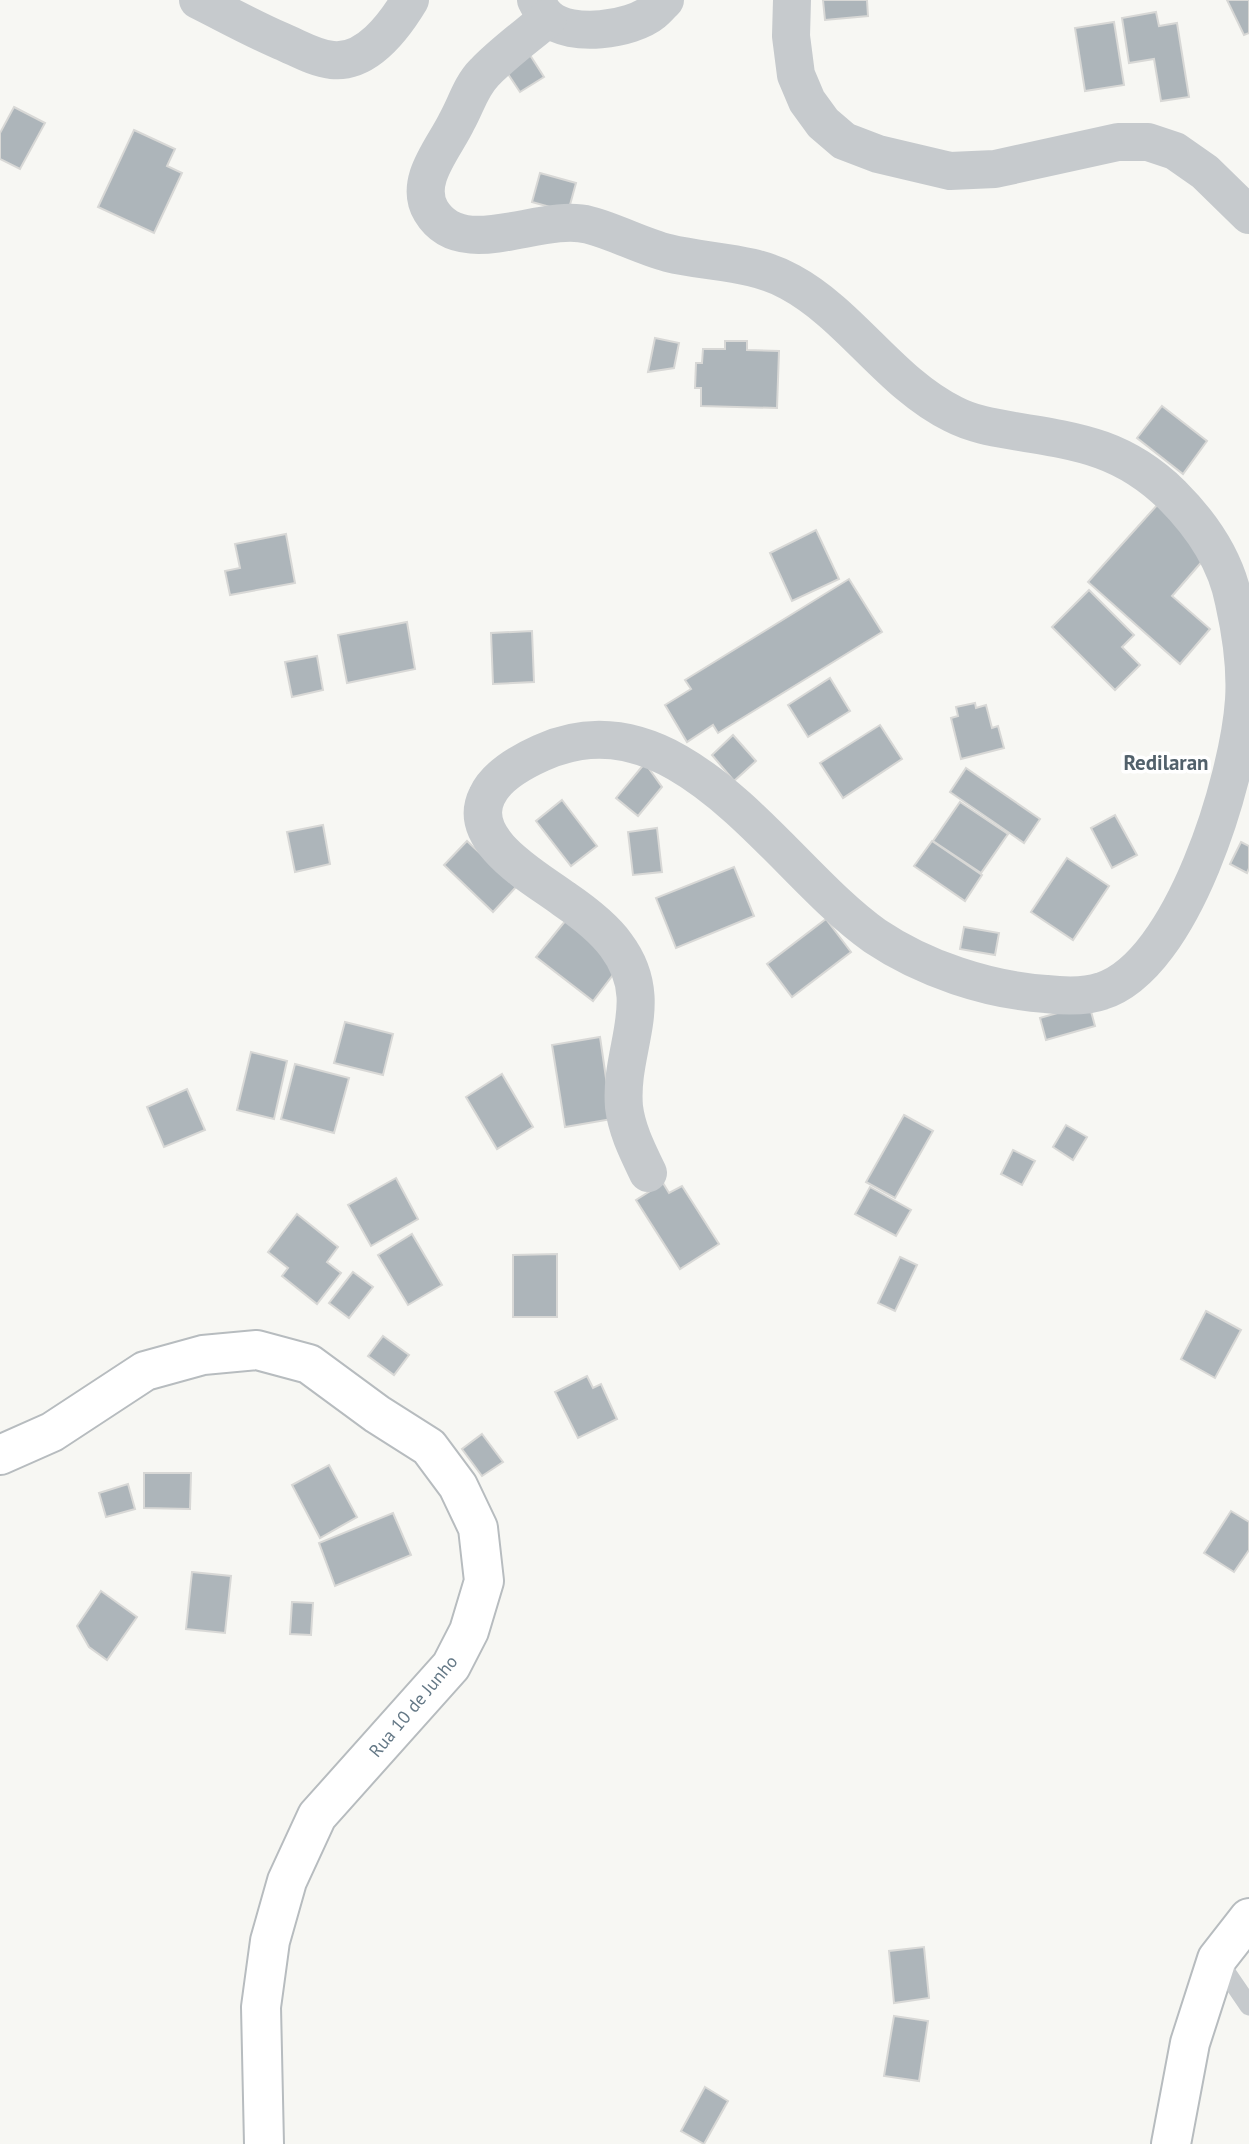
<svg xmlns="http://www.w3.org/2000/svg" width="1249" height="2144" font-family="'PT Sans',sans-serif">
<style>
.building{fill:#adb5ba;stroke:#d8d8d6;stroke-width:2}
.lines{fill:none;stroke-linecap:round;stroke-linejoin:round}
.primary-casing{stroke:#b7bcbf;stroke-width:42}
.service{stroke:#c6cacd;stroke-width:19}
.minor{stroke:#c6cacd;stroke-width:38}
.primary{stroke:#fff;stroke-width:38}
.labels{text-anchor:middle;dominant-baseline:central;stroke-width:7;stroke-linejoin:round;paint-order:stroke}
.street-label{font-size:18px;fill:#647886;stroke:#fff}
.quarter-label{font-size:21px;font-weight:bold;fill:#52616b;stroke:#fff}
</style>
<rect width="100%" height="100%" fill="#f7f7f3"/>
<g class="building">
<path d="M823,0h44l1,16 -43,4z"/>
<path d="M1227,0h22v33l-5,2z"/>
<path d="M1156,12l3,14 18,-3 12,74 -28,4 -7,-42 -25,4 -7,-45z"/>
<path d="M1114,22l10,63 -39,6 -10,-63z"/>
<path d="M530,55l14,22 -24,15 -14,-21z"/>
<path d="M14,107l31,16 -25,46 -20,-10v-26z"/>
<path d="M134,130l41,19 -8,17 15,7 -28,60 -56,-26z"/>
<path d="M540,173l36,10 -8,29 -36,-10z"/>
<path d="M655,338l24,5 -5,25 -26,4z"/>
<path d="M725,341h22v9l32,1 -2,57 -76,-2v-18h-6l1,-25h6l1,-14h22z"/>
<path d="M1162,406l45,35 -24,33 -46,-36z"/>
<path d="M1159,503l53,47 -40,46 38,33 -30,35 -92,-82z"/>
<path d="M816,530l23,49 -47,22 -22,-48z"/>
<path d="M286,534l9,49 -65,12 -5,-24 15,-3 -5,-24z"/>
<path d="M849,579l33,53 -164,101 -5,-8 -26,17 -22,-37 26,-16 -6,-9z"/>
<path d="M1089,590l45,45 -12,12 18,18 -25,25 -63,-63z"/>
<path d="M407,622l8,47 -68,14 -9,-48z"/>
<path d="M532,631l2,51 -41,2 -2,-51z"/>
<path d="M317,656l6,34 -31,7 -7,-35z"/>
<path d="M830,678l20,33 -42,26 -20,-32z"/>
<path d="M975,703l1,5 10,-3 6,23 6,-2 6,22 -43,11 -10,-41 7,-2 -2,-9z"/>
<path d="M880,725l22,34 -59,39 -23,-35z"/>
<path d="M733,735l23,26 -22,20 -22,-26z"/>
<path d="M645,763l17,24 -24,29 -22,-18z"/>
<path d="M966,768l74,51 -16,24 -74,-51z"/>
<path d="M562,800l35,46 -26,20 -35,-45z"/>
<path d="M960,802l48,32 -27,39 -48,-32z"/>
<path d="M1115,815l22,40 -25,13 -21,-40z"/>
<path d="M323,825l7,39 -35,8 -8,-40z"/>
<path d="M657,828l5,44 -29,3 -5,-43z"/>
<path d="M467,841l49,46 -23,25 -49,-47z"/>
<path d="M932,841l50,34 -17,26 -51,-35z"/>
<path d="M1241,842l8,4v22l-2,5 -17,-9z"/>
<path d="M1067,858l42,28 -36,54 -42,-28z"/>
<path d="M734,867l20,49 -78,32 -20,-50z"/>
<path d="M826,919l25,33 -59,45 -25,-33z"/>
<path d="M566,920l56,43 -29,38 -57,-44z"/>
<path d="M964,927l35,6 -4,22 -35,-6z"/>
<path d="M1089,1004l6,22 -49,14 -6,-22z"/>
<path d="M345,1022l48,12 -10,41 -49,-12z"/>
<path d="M600,1037l12,82 -47,8 -13,-82z"/>
<path d="M251,1052l36,9 -13,58 -37,-9z"/>
<path d="M295,1064l54,14 -15,55 -53,-14z"/>
<path d="M502,1074l31,53 -36,22 -31,-52z"/>
<path d="M187,1089l18,41 -41,17 -17,-40z"/>
<path d="M904,1115l29,16 -38,67 -29,-16z"/>
<path d="M1066,1125l21,12 -14,23 -20,-13z"/>
<path d="M1013,1150l22,11 -13,24 -21,-11z"/>
<path d="M396,1178l22,41 -47,27 -23,-41z"/>
<path d="M663,1183l6,10 13,-7 37,58 -39,25 -44,-69z"/>
<path d="M870,1187l41,23 -15,26 -41,-22z"/>
<path d="M297,1214l41,33 -11,15 14,11 -24,31 -35,-28 6,-8 -20,-16z"/>
<path d="M412,1234l30,51 -34,20 -30,-50z"/>
<path d="M557,1254v63h-44v-62z"/>
<path d="M900,1257l17,8 -22,46 -17,-8z"/>
<path d="M353,1272l20,15 -24,31 -20,-15z"/>
<path d="M1206,1311l35,19 -26,48 -34,-19z"/>
<path d="M383,1336l26,19 -15,20 -26,-19z"/>
<path d="M587,1376l6,12 8,-4 16,35 -39,19 -23,-46z"/>
<path d="M482,1434l21,28 -21,14 -20,-27z"/>
<path d="M329,1465l28,52 -37,21 -28,-53z"/>
<path d="M144,1473h47l-1,36 -46,-1z"/>
<path d="M128,1484l7,25 -29,8 -7,-24z"/>
<path d="M1231,1511l18,11v28l-15,22 -30,-19z"/>
<path d="M393,1513l18,42 -76,31 -16,-43z"/>
<path d="M192,1572l39,4 -6,57 -39,-4z"/>
<path d="M101,1591l36,26 -30,43 -18,-13 -12,-21z"/>
<path d="M292,1602l21,1 -2,32 -21,-1z"/>
<path d="M924,1947l5,51 -35,5 -5,-52z"/>
<path d="M894,2016l34,5 -9,60 -35,-5z"/>
<path d="M705,2087l23,14 -24,43 -23,-13z"/>
</g>
<g class="lines">
<defs>
<g id="primary">
<path d="M0,1455l52,-23 93,-61 58,-16 54,-5 52,14 68,50 52,33 29,39 20,42 6,53 -15,50 -18,35 -134,150 -30,65 -17,60 -9,66 3,137"/>
<path d="M1171,2144l19,-101 27,-84 32,-41"/>
</g>
</defs>
<use href="#primary" class="primary-casing"/>
<path class="service" d="M1217,1959l32,47"/>
<g class="minor">
<path d="M198,0c28,14 55,29 83,41 17,7 33,17 51,19 35,4 63,-35 78,-60"/>
<path d="M536,0c3,6 7,14 12,18 23,20 83,12 105,-6 4,-3 8,-8 12,-12"/>
<path d="M792,0l-1,36 5,39 11,26 16,22 21,18 34,13 72,17 45,-2 123,-27h30l27,9 30,21 44,43"/>
<path d="M548,18c-21,18 -45,35 -64,55 -13,13 -18,32 -27,48 -12,26 -44,60 -26,90 31,52 110,1 158,14 27,7 52,21 79,28 40,10 85,8 122,29 61,33 100,101 163,132 21,11 44,14 67,18 62,10 105,17 152,63 30,30 54,65 62,107 7,31 12,67 10,98 -5,77 -61,265 -142,291 -17,6 -38,5 -56,3 -58,-4 -122,-25 -171,-58 -96,-67 -195,-246 -334,-183 -20,9 -45,23 -54,43 -22,44 49,82 77,103 19,13 39,28 52,46 42,56 3,102 8,162 3,24 14,45 24,66"/>
</g>
<use href="#primary" class="primary"/>
</g>
<g class="labels">
<g class="street-label">
<text transform="translate(413 1706) rotate(-50)">Rua 10 de Junho</text>
</g>
<g class="quarter-label">
<text x="1166" y="762">Redilaran</text>
</g>
</g>
</svg>
